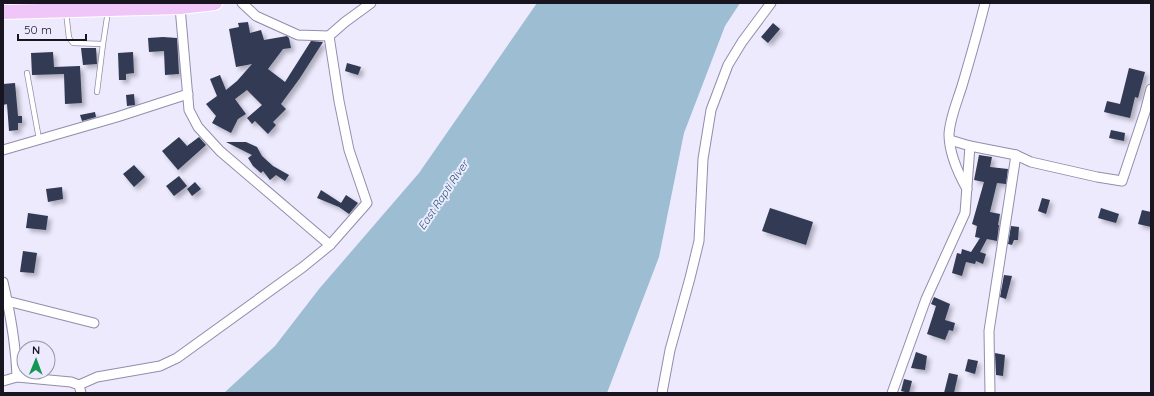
<svg xmlns="http://www.w3.org/2000/svg" width="1154" height="396" font-family="Quicksand,sans-serif">
<style>
.water{fill:#9cbdd2}
.building{fill:#303b53;filter:url(#shadow)}
.lines{fill:none;stroke-linecap:round;stroke-linejoin:round}
.service-casing{stroke:#928dab;stroke-width:6}
.minor-casing{stroke:#928dab;stroke-width:11}
.trunk-casing{stroke:#fff;stroke-width:16}
.service{stroke:#fff;stroke-width:4.5}
.minor{stroke:#fff;stroke-width:9}
.trunk{stroke:#f0c6f8;stroke-width:14}
.labels{text-anchor:middle;dominant-baseline:central;stroke-width:4;stroke-linejoin:round;paint-order:stroke}
.water-label{font-size:11px;font-style:italic;fill:#215877;stroke:#edeafe}
</style>
<defs>
<filter id="shadow"><feDropShadow dx="3.5" dy="3.5" stdDeviation="2" flood-color="#0004"/></filter>
</defs>
<rect width="100%" height="100%" fill="#edeafe"/>
<path class="water" d="M537,3h203l-15,23 -41,107 -25,124 -52,136h-383l51,-47 44,-57 100,-116z"/>
<g class="building">
<path d="M248,22l2,11 11,-3 3,10 23,-4 2,2 2,10 -8,1 -15,20 17,13 26,-41 12,1 -23,36 -19,26 5,5 -13,13 3,3 -8,9 -13,-13 -3,3 -5,-6 15,-13 -15,-15 -12,9 11,15 -8,5 -7,14 -19,-10 4,-7 -10,-12 11,-8 -7,-17 10,-4 6,15 11,-9 15,-17 -16,3 -7,-38 10,-2 -1,-4z"/>
<path d="M773,23l7,6 -12,14 -7,-6z"/>
<path d="M163,37l14,1 2,36 -14,1 -1,-24 -15,1 -1,-14z"/>
<path d="M81,48h15l1,16 -14,1z"/>
<path d="M53,52l1,15 26,-1 2,37 -17,1 -1,-30 -32,1 -1,-22z"/>
<path d="M133,52l1,21 -8,1v6h-7l-1,-27z"/>
<path d="M347,63l14,4 -3,8 -13,-4z"/>
<path d="M1129,68l16,4 -7,26 -3,-1 -5,21 -26,-6 3,-11 13,3z"/>
<path d="M15,83l3,33h4v7h-4v7l-9,1 -2,-27 -4,1v-21z"/>
<path d="M134,94l1,11 -8,1 -1,-11z"/>
<path d="M95,112l1,5 -14,4 -2,-6z"/>
<path d="M1111,130l14,3 -1,8 -15,-3z"/>
<path d="M179,137l8,9 12,-9 7,8 -28,25 -16,-19z"/>
<path d="M226,142h20l11,5 5,9 11,10 16,9 -4,6 -9,-6 -6,5 -7,-9 -2,2 -8,-7 -5,-8 4,-3z"/>
<path d="M979,155l13,2 -2,10 18,2 -2,15 -9,-1 -7,29 10,2 -2,11h1l-2,16 -10,-2 -7,13 6,2 -3,10 -7,-3 -1,3 -9,-2 -4,14 -10,-3 5,-20 4,1 1,-5 9,3 9,-14 -5,-1 2,-11 -5,-2 12,-42 -10,-2z"/>
<path d="M134,165l11,12 -11,10 -11,-13z"/>
<path d="M179,176l8,10 -13,10 -8,-10z"/>
<path d="M195,182l6,7 -9,7 -5,-7z"/>
<path d="M62,187l1,12 -15,3 -2,-13z"/>
<path d="M321,190l20,13 5,-8 12,8 -9,11 -10,-7 -22,-9z"/>
<path d="M1042,198l8,2 -4,14 -8,-3z"/>
<path d="M770,208l43,14 -7,23 -44,-14z"/>
<path d="M1101,208l18,6 -3,9 -18,-5z"/>
<path d="M1142,210l9,2v15l-13,-3z"/>
<path d="M28,213l20,3 -2,14 -20,-2z"/>
<path d="M1011,226l8,1 -1,13h-4l-2,5 -4,-1z"/>
<path d="M23,251l14,2 -3,20 -14,-1z"/>
<path d="M1004,275l8,1 -6,23 -6,-2z"/>
<path d="M934,297l16,7 -5,16 10,3 -2,8 -4,-1 -4,10 -18,-6 9,-28 -5,-2z"/>
<path d="M916,352l11,4 -2,14 -14,-2z"/>
<path d="M995,353l10,2 -2,21 -7,-1z"/>
<path d="M968,359l10,2 -3,13 -10,-3z"/>
<path d="M949,373l9,2 -4,18h-10z"/>
<path d="M904,379l8,2 -3,12 -8,-2z"/>
</g>
<g class="lines">
<defs>
<g id="service">
<path d="M66,12l3,26 4,5 30,1 5,-33"/>
<path d="M27,73l12,66"/>
<path d="M97,92l6,-48"/>
</g>
<g id="minor">
<path d="M242,3l14,13 42,19 31,1"/>
<path d="M180,7l9,103 9,17 22,24 110,94"/>
<path d="M950,140l20,6 46,9 15,7 66,15 25,4 23,-69 6,-23"/>
<path d="M3,150l114,-33 71,-23"/>
<path d="M967,189c-9,-16 -18,-36 -18,-55 1,-16 8,-32 13,-48 8,-27 16,-55 23,-83"/>
<path d="M3,282c7,30 13,65 14,95l-14,4"/>
<path d="M7,301l87,22"/>
<path d="M17,377l54,5 8,3 2,8"/>
<path d="M79,385l18,-8 63,-11 17,-8 126,-91 27,-22 37,-42 -18,-53 -10,-49 -10,-65 16,-14 26,-19"/>
<path d="M662,393l8,-43 20,-72 9,-37 4,-82 8,-49 17,-45 14,-23 29,-39"/>
<path d="M892,393l34,-94 39,-86 5,-67"/>
<path d="M990,393l-1,-62 27,-176"/>
</g>
<path id="trunk" d="M3,12l177,-5 35,-4"/>
</defs>
<use href="#service" class="service-casing"/>
<use href="#minor" class="minor-casing"/>
<use href="#trunk" class="trunk-casing"/>
<use href="#service" class="service"/>
<use href="#minor" class="minor"/>
<use href="#trunk" class="trunk"/>
</g>
<g class="labels">
<g class="water-label">
<text transform="translate(443 195) rotate(-56)">East Rapti River</text>
</g>
</g>
<rect width="1154" height="396" fill="none" stroke="#181521" stroke-width="8"/>
<g transform="translate(36 360) rotate(1)"><circle r="19" fill="#edeafe" stroke="#9895a6"/>
<path d="M0-3L7 15L0 10L-7 15Z" fill="#149654"/>
<text y="-6" font-size="11" font-weight="bold" text-anchor="middle" fill="#181521">N</text>
</g>
<path d="M18 34v6h68v-6" fill="none" stroke="#181521" stroke-width="2"/>
<text x="24" y="34" font-size="12" fill="#181521" stroke="#edeafe" stroke-width="3" paint-order="stroke">50 m</text>
</svg>
